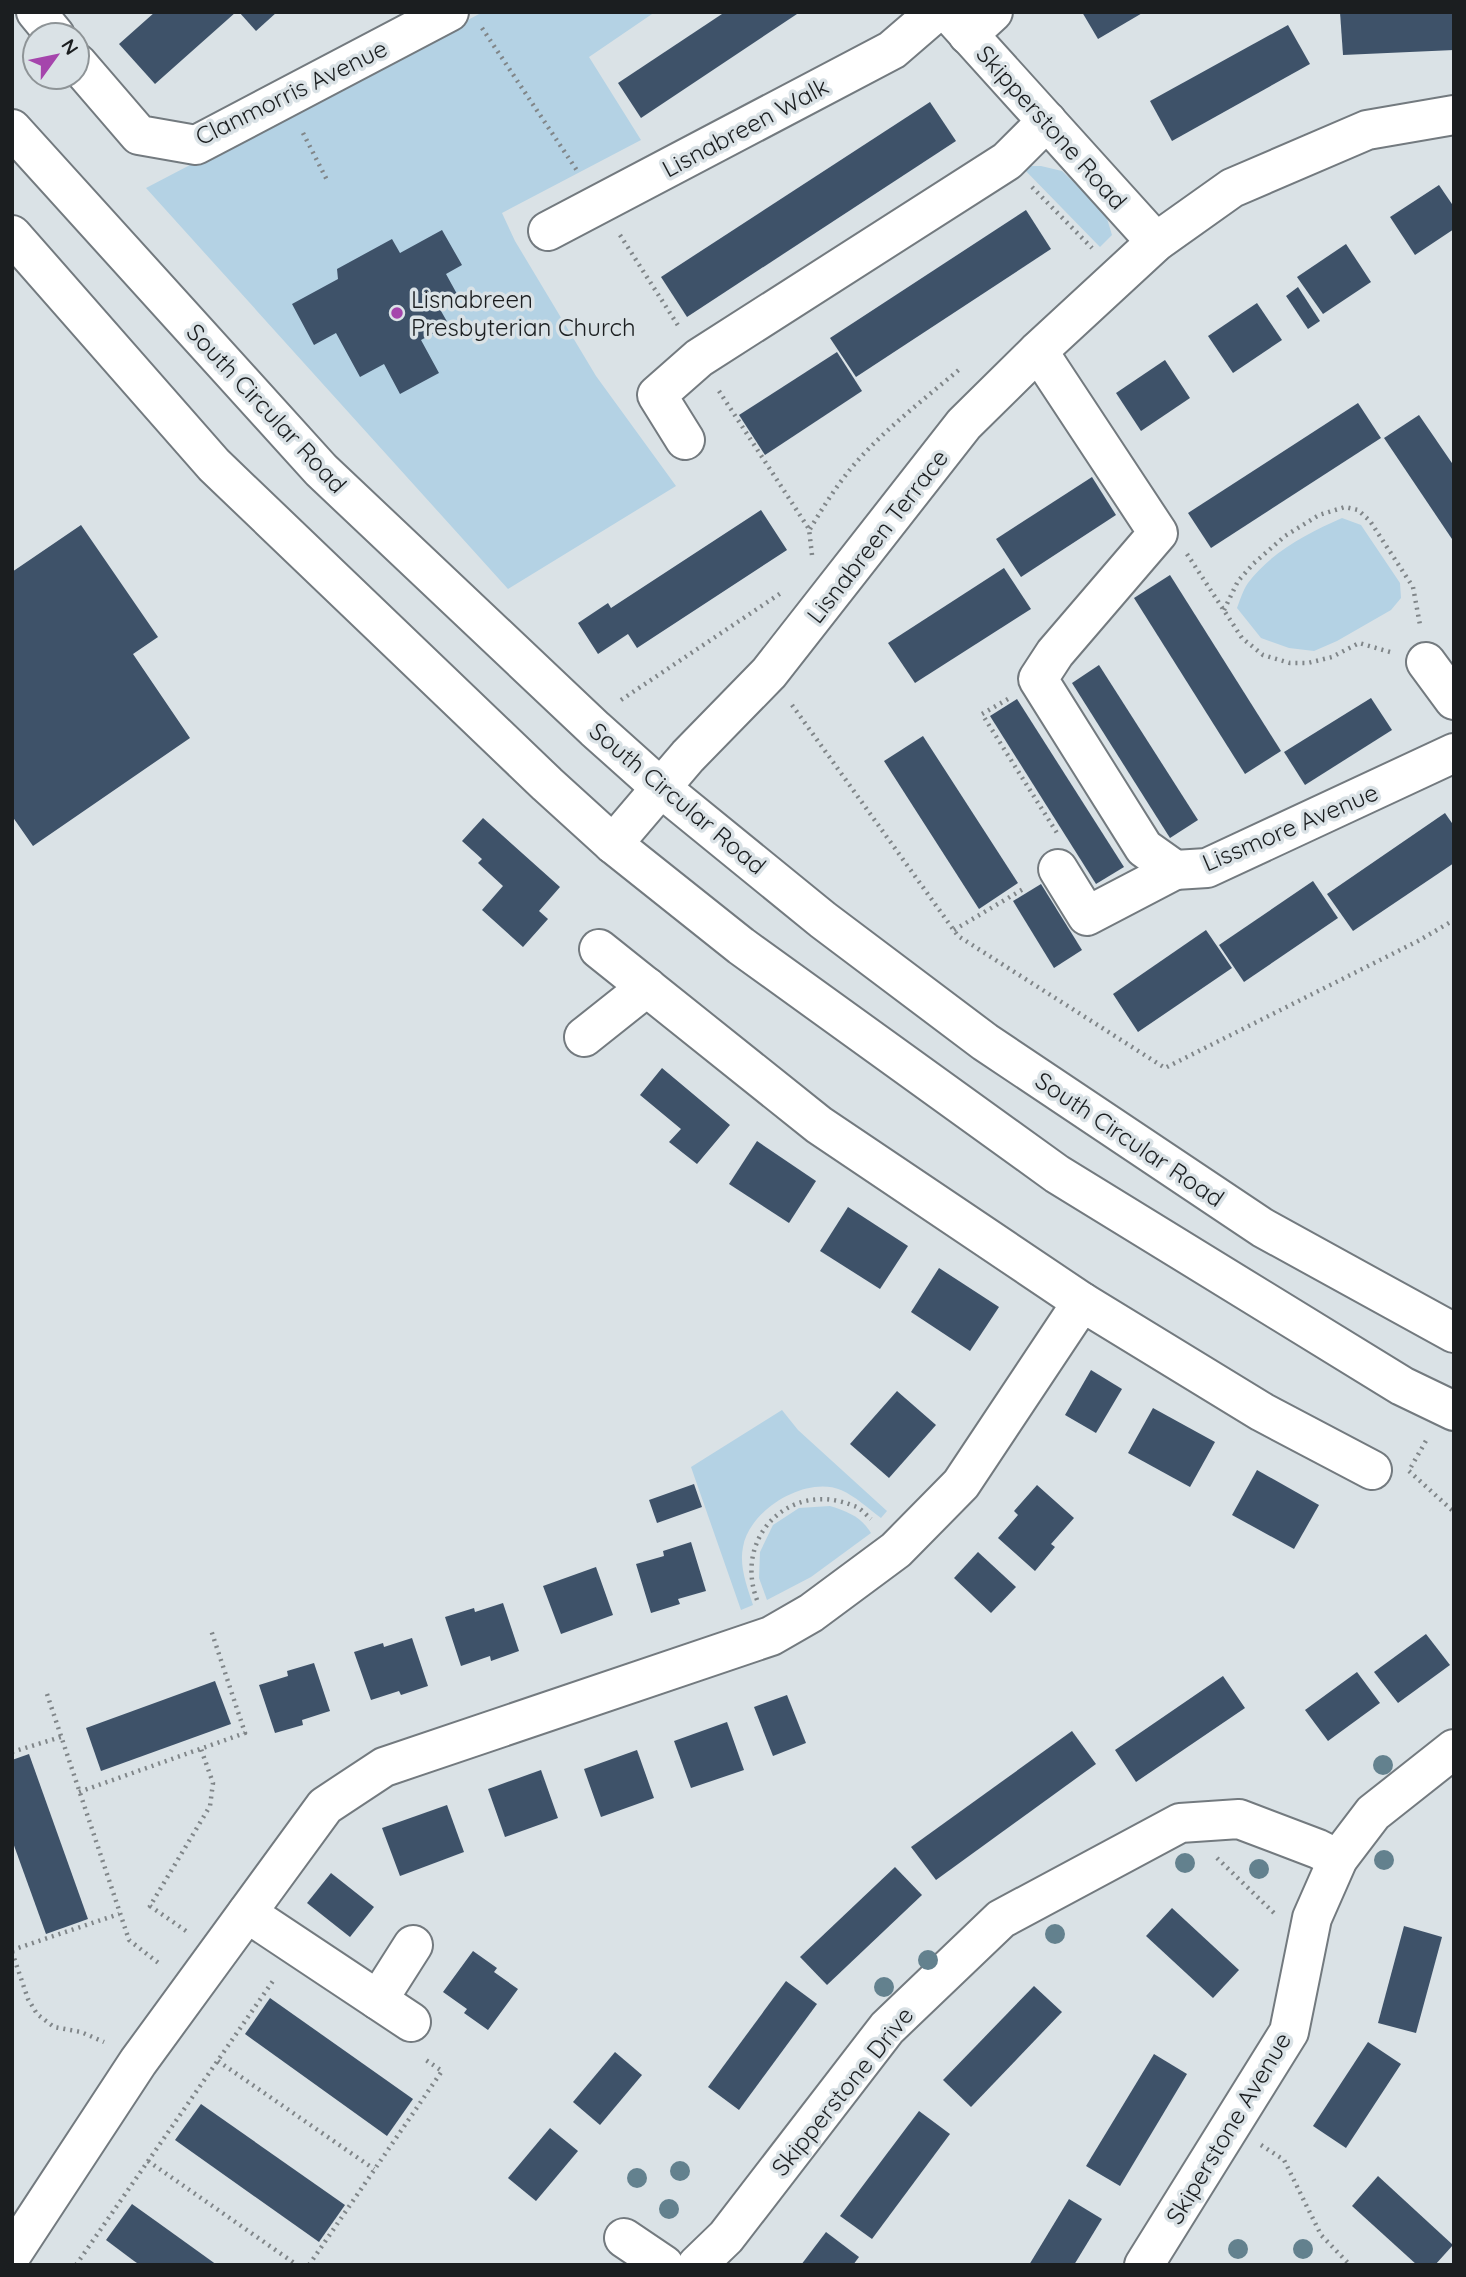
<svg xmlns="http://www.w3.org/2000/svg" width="1466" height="2277" font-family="Quicksand,sans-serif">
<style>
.green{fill:#b4d2e4}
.building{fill:#3e5269}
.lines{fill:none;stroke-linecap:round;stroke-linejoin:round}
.minor-casing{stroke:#737a7f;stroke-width:42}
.highway-casing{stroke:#737a7f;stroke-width:42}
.path{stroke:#808689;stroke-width:4.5;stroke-dasharray:2 5;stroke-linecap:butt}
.minor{stroke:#fff;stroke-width:38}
.highway{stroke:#fff;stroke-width:38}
.tree{fill:#63818e}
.poi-dot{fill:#a545ac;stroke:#dae2e6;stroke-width:2.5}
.labels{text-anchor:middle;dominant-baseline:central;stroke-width:7;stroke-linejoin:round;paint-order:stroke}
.street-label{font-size:24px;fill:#1b1e20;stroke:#dae2e6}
.poi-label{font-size:24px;fill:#1b1e20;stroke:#dae2e6;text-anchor:start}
</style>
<rect width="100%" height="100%" fill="#dae2e6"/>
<g class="green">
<path d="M483,12h172l-66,45 52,83 -139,73 13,28 81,135 80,110 -168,103 -362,-401z"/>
<path d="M1021,166h20l21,5 43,41 7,23 -12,12z"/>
<path d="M1342,518l19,7 39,58 1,15 -10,12 -54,31 -23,10 -25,-3 -28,-10 -24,-30c3,-8 6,-18 11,-25 23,-31 60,-50 94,-65z"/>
<path d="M782,1410l16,20 89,81 -6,7c-12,-9 -26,-22 -40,-28 -35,-15 -92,20 -98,57 -4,19 4,40 10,58l-12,5 -50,-143z"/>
<path d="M830,1506c19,6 31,11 41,27l-60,44 -44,23 -8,-22 1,-26 13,-27 26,-17z"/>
</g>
<g class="building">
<path d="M155,12h81l-81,72 -36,-40z"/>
<path d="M239,12h38l-21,19z"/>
<path d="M725,12h75l-159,106 -23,-35z"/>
<path d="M1082,12h62l-46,27z"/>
<path d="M1340,12h114v38l-111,5z"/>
<path d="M1288,25l22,39 -138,77 -22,-40z"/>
<path d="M930,102l26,39 -269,176 -26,-40z"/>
<path d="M1439,185l15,22v22l-39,26 -25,-38z"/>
<path d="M1026,210l25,39 -195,128 -26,-39z"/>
<path d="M442,230l20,35 -16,9 11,20 -20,10 12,21 -28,15 18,33 -39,21 -16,-30 -24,13 -24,-44 -22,12 -22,-41 46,-25 -1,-10 55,-30 8,14z"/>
<path d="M1346,244l25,38 -48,32 -26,-37z"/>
<path d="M1298,287l22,34 -12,8 -22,-33z"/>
<path d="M1257,303l25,37 -49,33 -25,-37z"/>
<path d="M837,352l25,39 -97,64 -26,-40z"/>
<path d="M1165,360l25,38 -49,33 -25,-38z"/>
<path d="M1358,403l23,35 -170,110 -23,-35z"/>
<path d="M1419,415l35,51v76l-70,-104z"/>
<path d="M1092,477l24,38 -95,62 -25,-38z"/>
<path d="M761,510l26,40 -150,98 -9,-14 -30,20 -20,-31 30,-20 3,5z"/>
<path d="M81,525l77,112 -25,17 57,84 -157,108 -21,-30v-244z"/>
<path d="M1004,568l27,41 -116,74 -27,-40z"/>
<path d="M1170,575l111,176 -36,23 -111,-176z"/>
<path d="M1099,665l99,155 -28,18 -98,-155z"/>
<path d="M1371,698l21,32 -87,55 -21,-33z"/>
<path d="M1017,699l107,168 -28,17 -106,-168z"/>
<path d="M923,736l95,147 -39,26 -95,-148z"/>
<path d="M1445,813l9,13v37l-101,68 -26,-37z"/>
<path d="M483,818l77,69 -21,24 9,8 -25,28 -41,-37 21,-24 -25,-23 4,-4 -20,-18z"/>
<path d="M1313,881l25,37 -94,64 -25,-37z"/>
<path d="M1041,884l41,66 -28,18 -41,-67z"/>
<path d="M1206,930l26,38 -94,64 -25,-38z"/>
<path d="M662,1068l68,57 -33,39 -28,-22 12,-13 -41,-34z"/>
<path d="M757,1141l59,40 -27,42 -60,-39z"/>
<path d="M848,1207l60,39 -28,43 -60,-38z"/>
<path d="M939,1268l60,39 -29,44 -59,-39z"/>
<path d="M1091,1370l31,19 -26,44 -31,-18z"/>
<path d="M897,1391l39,34 -47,53 -39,-34z"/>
<path d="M1153,1408l62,34 -25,45 -62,-34z"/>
<path d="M1257,1470l62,35 -25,44 -62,-34z"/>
<path d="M694,1484l8,23 -45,16 -8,-23z"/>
<path d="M1037,1485l37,33 -23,26 4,3 -20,24 -37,-33 20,-23 -4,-4z"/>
<path d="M691,1542l15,49 -28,8 2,5 -29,9 -15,-49 28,-8 -1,-5z"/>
<path d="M978,1552l38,35 -25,26 -37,-35z"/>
<path d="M596,1567l17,48 -52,19 -18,-48z"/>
<path d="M503,1603l16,48 -28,10 -1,-5 -29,10 -16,-49 29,-9 1,4z"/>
<path d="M1426,1634l24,31 -52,38 -24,-31z"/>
<path d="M412,1638l16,48 -27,9 -2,-4 -28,9 -17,-48 29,-9 1,4z"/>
<path d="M314,1663l16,48 -28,9 1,5 -28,8 -16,-48 29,-9 -1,-5z"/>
<path d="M1357,1672l23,31 -52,38 -23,-31z"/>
<path d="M1223,1676l22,32 -109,74 -21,-32z"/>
<path d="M215,1681l16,43 -130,47 -15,-43z"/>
<path d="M787,1695l19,48 -33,13 -19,-49z"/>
<path d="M727,1722l17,48 -53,18 -17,-47z"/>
<path d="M1072,1731l24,33 -160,116 -25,-33z"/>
<path d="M637,1750l17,48 -53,19 -17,-48z"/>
<path d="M29,1754l59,165 -42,15 -34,-94v-80z"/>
<path d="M541,1770l17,48 -53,19 -17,-48z"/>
<path d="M447,1805l17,47 -64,24 -18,-48z"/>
<path d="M895,1867l27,28 -95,90 -27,-28z"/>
<path d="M331,1873l43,34 -24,30 -43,-34z"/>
<path d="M1172,1908l67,62 -26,28 -67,-62z"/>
<path d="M1404,1926l38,11 -26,96 -38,-10z"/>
<path d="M473,1951l24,17 -3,4 24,17 -30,41 -24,-17 3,-4 -24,-17z"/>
<path d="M786,1981l31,23 -78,106 -31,-23z"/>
<path d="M1034,1986l28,26 -91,95 -28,-27z"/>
<path d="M270,1998l143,101 -26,37 -142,-102z"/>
<path d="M1368,2042l33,22 -55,84 -33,-22z"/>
<path d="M615,2052l27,23 -42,50 -27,-23z"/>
<path d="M1154,2054l33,20 -67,112 -34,-20z"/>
<path d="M201,2104l144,101 -26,37 -144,-102z"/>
<path d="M919,2111l31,23 -78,105 -32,-23z"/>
<path d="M550,2128l28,23 -42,50 -28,-23z"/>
<path d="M1378,2176l75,69 -18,20h-18l-65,-59z"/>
<path d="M1069,2199l33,20 -28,46h-45z"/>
<path d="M132,2204l28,20 57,41h-77l-6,-4 -28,-21z"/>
<path d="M826,2232l33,25 -6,8h-52z"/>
</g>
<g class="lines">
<defs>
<g id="minor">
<path d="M36,12l19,23"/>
<path d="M948,12l208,230"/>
<path d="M968,35l25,-23"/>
<path d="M77,63l62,72 57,10 253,-133"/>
<path d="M548,231l344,-181 44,-38"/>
<path d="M1038,351l120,182 -103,120 -17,26 106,169 31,22 32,-2 247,-115"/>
<path d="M685,440l-28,-45 42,-37 308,-197 40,-40"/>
<path d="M1426,662l28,38"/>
<path d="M613,844l75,-88 81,-83 195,-249 74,-73 118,-109 76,-54 135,-58 87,-15"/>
<path d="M1058,869l29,47 88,-46"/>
<path d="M599,949l220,176 263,177"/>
<path d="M584,1037l63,-50"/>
<path d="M247,1913l164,109"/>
<path d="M378,2000l35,-55"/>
<path d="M624,2238l40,27"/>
<path d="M12,2254l126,-192 187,-256 59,-39 387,-131 40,-23 85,-63 65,-66 121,-182 180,110 110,58"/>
<path d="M697,2265l29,-28 161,-209 114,-109 179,-96 59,-4 79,30 20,10"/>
<path d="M1144,2265l145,-233 23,-114 26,-59 35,-46 81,-64"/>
</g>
<g id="highway">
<path d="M12,129l309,341 274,259 66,59 162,132 162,122 278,186 191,105"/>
<path d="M12,235l202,230 333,319 66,60 128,102 316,228 345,212 52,25"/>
</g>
</defs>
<use href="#minor" class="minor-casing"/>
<use href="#highway" class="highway-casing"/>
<g class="path">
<path d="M482,28l96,144"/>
<path d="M303,133l25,49"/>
<path d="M1032,187l60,61"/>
<path d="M620,235l59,92"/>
<path d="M719,391l90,138 3,26"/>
<path d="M810,529c15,-25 30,-49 50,-71 30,-33 67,-61 101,-90"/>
<path d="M1187,554l55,84 21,17 27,8h18l24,-6 27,-14 31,9"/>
<path d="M1224,610l14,-29 15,-17 32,-28 34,-21 26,-8 13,3 12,11 43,66 7,38"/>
<path d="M1008,699l-26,15 75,119"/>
<path d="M621,700l160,-107"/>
<path d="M792,705l166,231 207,132 253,-127 36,-21"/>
<path d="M954,930l71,-42"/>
<path d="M1411,1467l16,-28"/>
<path d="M1409,1471l45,41"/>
<path d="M757,1600c-24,-64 34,-121 97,-94 7,2 12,9 17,13"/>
<path d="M47,1694l82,246 32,25"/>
<path d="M12,1752l49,-15"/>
<path d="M79,1792l166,-59 -34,-103"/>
<path d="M1217,1858l57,55"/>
<path d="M186,1931l-36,-25 60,-100 3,-23 -12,-34"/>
<path d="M12,1950l107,-36"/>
<path d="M12,1952l16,47 9,15 17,13 27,5 23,10"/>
<path d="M218,2061l156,108"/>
<path d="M1261,2145l23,15 37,75 29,30"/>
<path d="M148,2161l149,104"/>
<path d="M76,2265l199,-287"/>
<path d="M309,2265l133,-194 -19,-13"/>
</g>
<use href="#minor" class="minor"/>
<use href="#highway" class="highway"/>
</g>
<g class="tree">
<circle cx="1383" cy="1765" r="10"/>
<circle cx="1384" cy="1860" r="10"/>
<circle cx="1185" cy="1863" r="10"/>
<circle cx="1259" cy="1869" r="10"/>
<circle cx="1055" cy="1934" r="10"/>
<circle cx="928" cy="1960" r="10"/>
<circle cx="884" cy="1987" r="10"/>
<circle cx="680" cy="2171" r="10"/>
<circle cx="637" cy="2178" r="10"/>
<circle cx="669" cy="2209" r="10"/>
<circle cx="1238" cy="2249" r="10"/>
<circle cx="1303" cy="2249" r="10"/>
</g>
<circle class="poi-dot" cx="397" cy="313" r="7"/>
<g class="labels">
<g class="street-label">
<text transform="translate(291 92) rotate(-26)">Clanmorris Avenue</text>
<text transform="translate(745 127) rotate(-28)">Lisnabreen Walk</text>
<text transform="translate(1052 127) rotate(48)">Skipperstone Road</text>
<text transform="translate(267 408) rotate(47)">South Circular Road</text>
<text transform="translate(877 536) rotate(-52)">Lisnabreen Terrace</text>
<text transform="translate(678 798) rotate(40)">South Circular Road</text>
<text transform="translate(1290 827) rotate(-23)">Lissmore Avenue</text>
<text transform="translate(1130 1139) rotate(34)">South Circular Road</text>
<text transform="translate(842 2091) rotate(-51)">Skipperstone Drive</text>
<text transform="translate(1228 2128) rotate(-59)">Skiperstone Avenue</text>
</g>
<g class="poi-label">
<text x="411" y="299">Lisnabreen<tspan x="411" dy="28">Presbyterian Church</tspan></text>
</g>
</g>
<rect width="1466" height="2277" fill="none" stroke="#1b1e20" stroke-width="28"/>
<g transform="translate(56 56) rotate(57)"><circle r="33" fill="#dae2e6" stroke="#8e9497" stroke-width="2"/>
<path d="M0-5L12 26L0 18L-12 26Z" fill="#a545ac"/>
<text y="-10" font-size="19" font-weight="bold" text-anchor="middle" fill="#1b1e20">N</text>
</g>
</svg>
